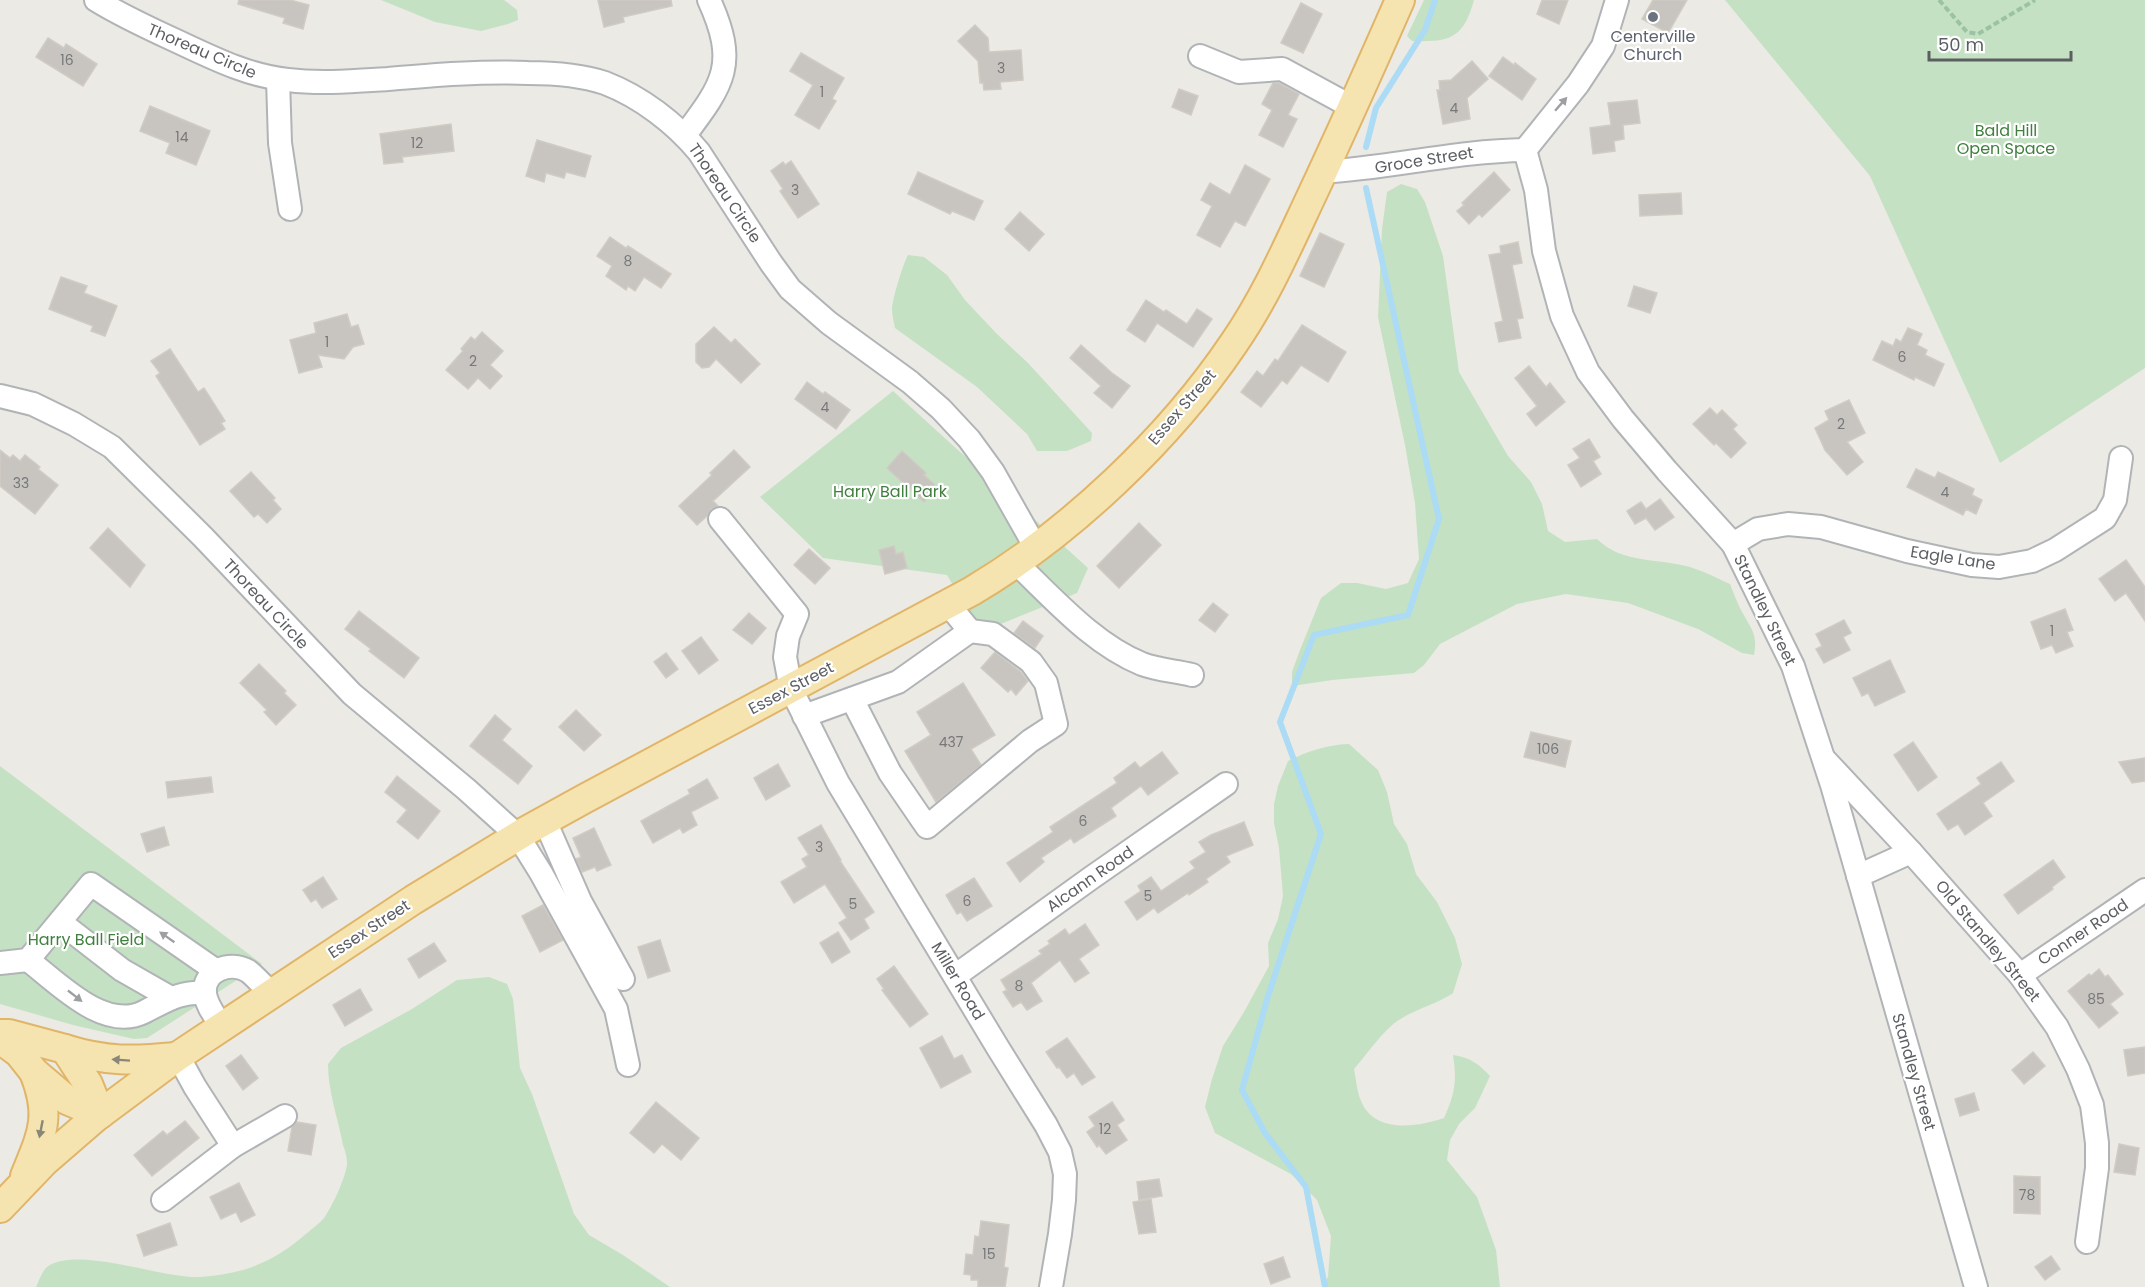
<svg xmlns="http://www.w3.org/2000/svg" width="2145" height="1287" font-family="Poppins,sans-serif">
<style>
.green{fill:#c5e1c3}
.lines{fill:none;stroke-linecap:round;stroke-linejoin:round}
.stream{stroke:#abdbf5;stroke-width:6}
.building{fill:#c8c5c0;stroke:#d0cbc3;stroke-width:1.5}
.minor-casing{stroke:#b1b4b7;stroke-width:26}
.major-casing{stroke:#e1b568;stroke-width:32}
.path{stroke:#9cc2a4;stroke-width:4;stroke-dasharray:6 3;stroke-linecap:butt}
.minor{stroke:#fff;stroke-width:22}
.major{stroke:#f5e4b0;stroke-width:28}
.oneway{fill:#9d9fa1}
.oneway2{fill:#8a8779}
.worship-dot{fill:#6b7280;stroke:#fff;stroke-width:2}
.labels{text-anchor:middle;dominant-baseline:central;stroke-width:4.5;stroke-linejoin:round;paint-order:stroke}
.number-label{font-size:14px;fill:#77787a}
.worship-label{font-size:16px;fill:#5b616d;stroke:#fff}
.street-label{font-size:16px;fill:#5c5f62;stroke:#fff}
.park-label{font-size:16px;fill:#417f3e;stroke:#fff}
</style>
<rect width="100%" height="100%" fill="#eceae4"/>
<g class="green">
<path d="M381,0h123l13,10 1,10 -10,4 -27,7 -46,-9z"/>
<path d="M1424,0h50c-11,39 -24,42 -62,41l-5,-5z"/>
<path d="M1725,0h420v368l-145,95 -130,-287z"/>
<path d="M1401,184l16,5 8,13 18,54 16,116 49,84 23,26 11,22 6,27 17,11 32,-3c25,25 61,19 93,28 13,4 27,11 40,17 3,8 7,18 11,26 10,19 17,23 13,45l-12,-2 -44,-24 -70,-26 -62,-9 -49,10 -77,40 -16,21 -10,8 -82,7 -40,6v-14l8,-22 21,-52 20,-15h16l29,6 22,-6 11,-24 -4,-56 -10,-58 -27,-128 4,-88 5,-37z"/>
<path d="M908,255l16,2 23,18 18,25 31,33 32,30 64,70 -1,8 -24,10h-30l-10,-17 -50,-47 -82,-59c-1,-6 -3,-12 -3,-19 0,-9 11,-45 16,-54z"/>
<path d="M893,391l195,177 -11,25 -96,39 -34,-57 -124,-17 -63,-61z"/>
<path d="M1349,744l29,26 9,22 7,32 13,20 9,30 21,28 18,36 7,26 -9,29c-19,13 -44,17 -62,33 -14,13 -25,29 -37,43 2,10 3,23 7,32 14,33 56,26 83,17 11,-24 13,-37 9,-63 16,2 26,9 37,21l-15,32 -16,16 -9,16 -3,20 30,37 19,53 4,37h-178l6,-10 3,-41 -14,-36 -26,-26 -76,-41 -10,-26 7,-28 11,-33 21,-34 25,-46 -1,-23 10,-24 5,-23 -4,-48 -5,-25v-19l4,-18 10,-25c20,-10 38,-16 61,-17z"/>
<path d="M0,766l262,198 -115,74 -13,1 -61,-14 -73,-21z"/>
<path d="M489,977l18,7 6,15 7,69 12,26 42,120 15,21 34,20 47,32h-634c3,-6 6,-16 11,-20 29,-22 116,12 153,10 44,-3 74,-15 107,-44 6,-5 13,-10 17,-15 8,-11 23,-43 23,-55 0,-6 -2,-13 -4,-18 -5,-27 -15,-53 -15,-81l13,-16 71,-39 45,-29z"/>
</g>
<g class="lines">
<g class="stream">
<path d="M1366,147l10,-39 49,-78 10,-30"/>
<path d="M1325,1287l-19,-100 -41,-54 -23,-43 26,-94 53,-162 -41,-112 34,-87 94,-20 31,-96 -73,-331"/>
</g>
</g>
<g class="building">
<path d="M239,0h51l19,5 -6,24 -20,-6 2,-5 -47,-14z"/>
<path d="M598,0h73l1,6 -49,11 1,5 -20,5z"/>
<path d="M1542,0h26l-9,24 -22,-10z"/>
<path d="M1653,0h34l-19,33 -26,-14z"/>
<path d="M1301,3l21,11 -19,39 -22,-10z"/>
<path d="M975,25l13,13 1,14 32,-2 2,30 -23,2 1,7 -17,1 -1,-7h-3l-2,-22 -20,-20z"/>
<path d="M48,38l16,10 2,-4 31,20 -14,22 -47,-29z"/>
<path d="M801,53l43,25 -12,21 4,2 -17,28 -24,-14 18,-30 -23,-14z"/>
<path d="M1503,57l11,8 1,-2 21,16 -14,21 -33,-24z"/>
<path d="M1472,61l16,18 -21,19 3,21 -27,5 -6,-34h3l-1,-9 12,-1z"/>
<path d="M1273,83h6l20,11 -11,21 9,4 -14,28 -24,-12 13,-25 -10,-6z"/>
<path d="M1179,89l19,7 -7,19 -19,-8z"/>
<path d="M1637,100l3,23 -17,2 1,14 -10,2 1,10 -22,3 -3,-26 21,-3 -3,-22z"/>
<path d="M150,106l60,25 -14,34 -30,-12 4,-10 -30,-12z"/>
<path d="M451,124l3,27 -52,6 1,5 -19,2 -4,-30z"/>
<path d="M537,140l54,16 -6,21 -19,-5 -2,6 -18,-5 -2,9 -18,-6z"/>
<path d="M791,161l28,43 -21,14 -18,-27 3,-2 -12,-18 12,-9 2,3z"/>
<path d="M1245,165l25,14 -25,47 -10,-5 -15,26 -23,-12 15,-29 -11,-6 9,-17 20,12z"/>
<path d="M918,172l65,29 -9,19 -22,-9 -2,3 -42,-20z"/>
<path d="M1494,172l16,18 -28,27 -3,-3 -10,10 -12,-13 7,-6 -2,-2z"/>
<path d="M1681,193l1,21 -42,2 -1,-21z"/>
<path d="M1020,212l24,22 -15,17 -24,-22z"/>
<path d="M1320,233l24,11 -20,43 -24,-11z"/>
<path d="M610,237l16,11 2,-2 43,28 -10,14 -17,-11 -9,14 -7,-5 -2,4 -20,-14 6,-10 -15,-10z"/>
<path d="M1518,242l4,21 -10,2 11,53 -6,1 4,19 -22,4 -4,-19 8,-2 -14,-66 12,-2 -1,-7z"/>
<path d="M61,277l26,9 -3,7 33,13 -12,30 -14,-5 2,-5 -44,-17z"/>
<path d="M1634,286l23,7 -7,20 -22,-7z"/>
<path d="M1146,300l18,12 2,-2 21,14 10,-15 15,10 -19,28 -36,-24 -12,19 -18,-12z"/>
<path d="M347,314l4,13 7,-2 6,19 -11,3 -9,12 -26,-4 4,12 -23,6 -9,-33 26,-7 -2,-10z"/>
<path d="M1302,325l44,27 -18,30 -27,-17 -14,19 -5,-4 -21,27 -20,-15 16,-21 6,5 12,-17 3,2z"/>
<path d="M714,327l17,16 4,-4 25,25 -19,19 -25,-24 -7,8 -7,1 -6,-6v-18z"/>
<path d="M1908,328l14,6 -5,11 10,5 -2,5 19,9 -10,22 -19,-9 -1,3 -41,-20 9,-19 11,5 3,-7 5,3z"/>
<path d="M482,332l21,19 -13,14 12,11 -12,13 -12,-11 -10,11 -22,-19 17,-19 -2,-2 10,-12 4,3z"/>
<path d="M1081,345l31,28 18,13 -18,22 -18,-15 7,-7 -31,-28z"/>
<path d="M170,349l28,43 6,-4 21,33 -4,2 4,6 -25,16 -44,-69 4,-3 -9,-12z"/>
<path d="M1529,366l17,21 4,-4 15,19 -29,24 -9,-12 10,-8 -22,-28z"/>
<path d="M807,382l16,12 2,-2 25,18 -14,19 -41,-30z"/>
<path d="M1849,400l16,33 -18,9 16,20 -16,13 -22,-25 -10,-22 14,-8 -4,-9z"/>
<path d="M1710,408l7,7 5,-5 15,15 -4,4 13,14 -15,15 -15,-15 -2,2 -21,-21z"/>
<path d="M1589,439l11,18 -7,4 8,13 -20,13 -13,-22 12,-7 -7,-9z"/>
<path d="M0,450l10,8 3,-3 7,6 5,-6 15,12 -2,2 20,16 -23,29 -35,-28z"/>
<path d="M734,450l16,17 -37,34 5,5 -7,3 -4,7 -10,9 -18,-19 33,-31 -2,-2z"/>
<path d="M902,451l24,22 -2,2 13,12 -13,15 -37,-34z"/>
<path d="M1916,469l19,9 3,-6 36,17 -2,6 10,5 -6,14 -10,-5 -3,6 -56,-28z"/>
<path d="M251,472l24,26 -2,2 8,9 -14,14 -9,-9 -4,3 -24,-26z"/>
<path d="M1660,499l14,18 -19,13 -9,-12 -11,6 -8,-13 14,-9 5,7z"/>
<path d="M1139,523l22,22 -42,43 -22,-22z"/>
<path d="M108,528l37,37 -15,22 -40,-39z"/>
<path d="M894,546l2,8 7,-2 4,16 -22,6 -6,-24z"/>
<path d="M809,549l21,19 -15,16 -21,-19z"/>
<path d="M2126,560l19,27v34l-19,-28 -11,8 -16,-22z"/>
<path d="M1213,603l15,12 -13,17 -16,-12z"/>
<path d="M2065,609l8,21 -6,2 6,14 -17,7 -4,-8 -11,4 -10,-27z"/>
<path d="M359,611l60,47 -15,20 -35,-27 2,-2 -26,-20z"/>
<path d="M749,613l17,15 -14,16 -19,-14z"/>
<path d="M1844,620l7,13 -8,4 7,13 -26,13 -8,-14 6,-3 -6,-12z"/>
<path d="M1023,621l20,15 -8,12 -21,-15z"/>
<path d="M701,637l17,23 -19,14 -17,-23z"/>
<path d="M995,652l26,20 7,9 -12,14 -5,-6 -3,3 -27,-24z"/>
<path d="M666,653l12,16 -12,9 -12,-16z"/>
<path d="M1890,660l15,32 -30,14 -7,-13 -6,3 -9,-18z"/>
<path d="M259,664l27,27 -2,2 12,12 -20,20 -12,-13 3,-2 -27,-27z"/>
<path d="M963,683l32,52 -24,14 10,16 -45,37 -31,-51 26,-16 -14,-23z"/>
<path d="M576,710l25,25 -17,16 -25,-24z"/>
<path d="M495,715l16,14 -9,11 30,26 -14,18 -48,-38z"/>
<path d="M1531,732l40,9 -6,26 -41,-10z"/>
<path d="M1913,742l24,35 -19,14 -24,-36z"/>
<path d="M1162,752l16,21 -30,22 -7,-9 -30,22 5,8 -42,27 -3,-5 -30,20 3,4 -24,20 -13,-19 46,-31 -3,-5 67,-44 -3,-5 21,-16 5,6z"/>
<path d="M2145,758v23l-13,2 -13,-21z"/>
<path d="M2001,762l13,19 -31,22 9,13 -27,19 -7,-11 -10,6 -11,-16 44,-30 -4,-6z"/>
<path d="M778,764l12,22 -24,14 -12,-22z"/>
<path d="M397,776l43,35 -22,28 -21,-17 10,-12 -22,-18z"/>
<path d="M211,777l2,15 -45,6 -2,-16z"/>
<path d="M707,779l11,19 -27,14 6,13 -14,8 -3,-5 -27,15 -12,-22 49,-27 -2,-4z"/>
<path d="M1244,822l9,23 -27,11 4,6 -24,17 2,3 -19,13 -1,-2 -30,20 -4,-5 -17,12 -12,-18 16,-11 -3,-5 13,-9 10,14 34,-23 -5,-6 16,-10 -7,-10 12,-7z"/>
<path d="M821,825l20,35 -1,1 34,51 -10,7 5,9 -18,12 -12,-17 8,-5 -22,-34 -31,19 -13,-21 26,-15 -5,-8 7,-4 -11,-17z"/>
<path d="M164,827l5,18 -22,7 -6,-18z"/>
<path d="M594,828l17,37 -14,6 -2,-4 -13,5 -6,-13 5,-2 -8,-19z"/>
<path d="M2053,860l12,17 -13,10 1,2 -35,25 -14,-19z"/>
<path d="M323,877l14,22 -15,9 -6,-9 -5,3 -8,-12z"/>
<path d="M974,878l18,28 -25,15 -6,-9 -4,2 -11,-19z"/>
<path d="M543,905l20,35 -23,12 -18,-36z"/>
<path d="M1085,924l14,21 -20,14 10,14 -14,9 -15,-22 -29,23 11,18 -15,9 -6,-8 -8,5 -10,-15 4,-2 -6,-10 41,-26 -3,-3 11,-7 -2,-3 17,-12 4,6z"/>
<path d="M838,932l12,20 -18,11 -12,-20z"/>
<path d="M660,940l10,31 -22,7 -10,-31z"/>
<path d="M434,943l12,18 -27,17 -11,-19z"/>
<path d="M894,966l34,48 -18,13 -28,-37 2,-1 -7,-10z"/>
<path d="M2099,969l6,8 3,-2 15,19 -13,10 8,9 -19,15 -31,-37 21,-17 2,2z"/>
<path d="M360,989l12,21 -27,16 -12,-21z"/>
<path d="M942,1036l12,23 8,-4 9,17 -30,16 -21,-40z"/>
<path d="M1067,1038l28,39 -13,8 -8,-12 -7,5 -8,-11 -2,1 -11,-16z"/>
<path d="M2145,1047v26l-17,3 -4,-26z"/>
<path d="M2033,1052l12,14 -21,18 -12,-14z"/>
<path d="M241,1055l17,23 -15,12 -17,-24z"/>
<path d="M1974,1093l5,17 -19,6 -5,-17z"/>
<path d="M656,1102l43,36 -18,22 -19,-16 -8,9 -24,-20z"/>
<path d="M1112,1102l12,18 -7,5 10,15 -21,14 -7,-9 -2,2 -10,-15 8,-6 -6,-9z"/>
<path d="M185,1121l14,17 -47,38 -18,-21 29,-24 4,4z"/>
<path d="M297,1122l19,3 -5,30 -23,-4 4,-24z"/>
<path d="M2119,1144l20,4 -4,27 -21,-3z"/>
<path d="M2014,1176l26,1v37l-26,-1z"/>
<path d="M1159,1179l3,17 -23,4 -2,-18z"/>
<path d="M239,1183l16,32 -14,7 -5,-10 -15,7 -11,-22z"/>
<path d="M1151,1199l5,33 -17,2 -6,-32z"/>
<path d="M981,1221l28,4 -5,42 4,1 -3,19h-27v-7h-7v-5l-7,-1 2,-20 7,1 2,-19 4,1z"/>
<path d="M170,1223l7,22 -33,11 -7,-21z"/>
<path d="M2051,1256l9,13 -15,11 -10,-13z"/>
<path d="M1283,1257l7,20 -19,7 -7,-20z"/>
</g>
<g class="lines">
<defs>
<g id="minor">
<path d="M96,0c29,18 59,31 89,45 34,16 66,31 103,35 33,4 67,1 100,-1 46,-4 94,-8 140,-6 25,0 53,2 77,10 36,14 70,40 94,69l72,111 19,26 39,34 81,59 31,27 28,30 24,33 43,76"/>
<path d="M1200,56l39,16 43,-3 70,38"/>
<path d="M278,79l2,64 10,66"/>
<path d="M685,135c39,-52 53,-71 24,-135"/>
<path d="M1525,150l11,40 8,61 18,65 26,56 35,47 44,52 66,73 60,122 39,119 144,502"/>
<path d="M1525,150l53,-66 25,-38 14,-46"/>
<path d="M1322,172c68,-4 134,-21 203,-22"/>
<path d="M0,396l33,8 41,20 38,23 91,90 149,157 114,95 52,47 23,37 75,136 12,56"/>
<path d="M720,519l77,95 -9,22 -3,21 6,32 47,94 160,265 48,77 14,27 5,22 -1,26 -4,34 -9,53"/>
<path d="M1733,544l25,-15 30,-5 33,3 86,24 65,14 27,2 33,-6 23,-11 50,-32 10,-18 6,-42"/>
<path d="M1016,563c38,36 77,81 126,101 16,6 34,7 50,11"/>
<path d="M852,699l38,74 37,54 103,-86 26,-17 -10,-41 -15,-21 -38,-28 -23,-3"/>
<path d="M804,716l94,-34 72,-51 -22,-27"/>
<path d="M1826,761l85,91"/>
<path d="M545,821l35,80 43,78"/>
<path d="M1858,876l53,-24 109,123 37,52 21,42 14,36 5,38v25l-10,74"/>
<path d="M60,922l62,48 49,28"/>
<path d="M28,960c30,23 76,72 116,52 22,-11 36,-21 61,-19"/>
<path d="M0,963l28,-3 63,-76 124,86"/>
<path d="M2020,975l125,-85"/>
<path d="M955,976l136,-98 135,-94"/>
<path d="M222,1027c-6,-10 -15,-20 -17,-33 -3,-23 25,-34 43,-23 8,6 16,16 24,23"/>
<path d="M178,1056l17,31 38,59 52,-30"/>
<path d="M163,1200l70,-54"/>
</g>
<g id="major">
<path d="M0,1034h9l56,15 23,35 12,30"/>
<path d="M0,1039l19,14 15,19 33,28 33,14"/>
<path d="M65,1049c42,13 68,12 111,8"/>
<path d="M25,1176c17,-42 27,-59 9,-104"/>
<path d="M0,1208l44,-46 52,-45 82,-61 235,-156 113,-69 58,-32 388,-208c98,-58 198,-153 262,-248 31,-45 53,-95 76,-144 31,-66 61,-133 90,-199"/>
</g>
</defs>
<use href="#minor" class="minor-casing"/>
<use href="#major" class="major-casing"/>
<path class="path" d="M1939,0l28,32 11,2 57,-34"/>
<use href="#minor" class="minor"/>
<use href="#major" class="major"/>
</g>
<defs><path id="oneway-solid" d="M-6-.8H1V-3.2L6.5 0L1 3.2V.8H-6Z" transform="scale(1.5)"/></defs>
<g class="oneway">
<use href="#oneway-solid" transform="translate(1561 104) rotate(-49)"/>
<use href="#oneway-solid" transform="translate(167 937) rotate(-145)"/>
<use href="#oneway-solid" transform="translate(75 996) rotate(38)"/>
</g>
<g class="oneway2">
<use href="#oneway-solid" transform="translate(121 1060) rotate(-176)"/>
<use href="#oneway-solid" transform="translate(41 1129) rotate(101)"/>
</g>
<circle class="worship-dot" cx="1653" cy="17" r="6"/>
<g class="labels">
<g class="number-label">
<text x="67" y="60">16</text>
<text x="1001" y="68">3</text>
<text x="822" y="92">1</text>
<text x="1454" y="108">4</text>
<text x="182" y="137">14</text>
<text x="417" y="143">12</text>
<text x="795" y="190">3</text>
<text x="628" y="261">8</text>
<text x="327" y="342">1</text>
<text x="1902" y="357">6</text>
<text x="473" y="361">2</text>
<text x="825" y="407">4</text>
<text x="1841" y="424">2</text>
<text x="21" y="483">33</text>
<text x="1945" y="492">4</text>
<text x="2052" y="631">1</text>
<text x="951" y="742">437</text>
<text x="1548" y="749">106</text>
<text x="1083" y="821">6</text>
<text x="819" y="847">3</text>
<text x="1148" y="896">5</text>
<text x="967" y="901">6</text>
<text x="853" y="904">5</text>
<text x="1019" y="986">8</text>
<text x="2096" y="999">85</text>
<text x="1105" y="1129">12</text>
<text x="2027" y="1195">78</text>
<text x="989" y="1254">15</text>
</g>
<g class="worship-label">
<text x="1653" y="36">Centerville<tspan x="1653" dy="18">Church</tspan></text>
</g>
<g class="street-label">
<text transform="translate(202 51) rotate(23)">Thoreau Circle</text>
<text transform="translate(1424 160) rotate(-9)">Groce Street</text>
<text transform="translate(725 193) rotate(56)">Thoreau Circle</text>
<text transform="translate(1182 407) rotate(-49)">Essex Street</text>
<text transform="translate(1953 558) rotate(9)">Eagle Lane</text>
<text transform="translate(266 604) rotate(47)">Thoreau Circle</text>
<text transform="translate(1765 610) rotate(64)">Standley Street</text>
<text transform="translate(791 688) rotate(-28)">Essex Street</text>
<text transform="translate(1090 879) rotate(-35)">Alcann Road</text>
<text transform="translate(369 929) rotate(-33)">Essex Street</text>
<text transform="translate(2083 932) rotate(-34)">Conner Road</text>
<text transform="translate(1988 941) rotate(50)">Old Standley Street</text>
<text transform="translate(958 981) rotate(59)">Miller Road</text>
<text transform="translate(1914 1072) rotate(74)">Standley Street</text>
</g>
<g class="park-label">
<text x="2006" y="130">Bald Hill<tspan x="2006" dy="18">Open Space</tspan></text>
<text x="890" y="491">Harry Ball Park</text>
<text x="86" y="939">Harry Ball Field</text>
</g>
</g>
<path d="M1929 51v9h142v-9" fill="none" stroke="#5c5f62" stroke-width="3"/>
<text x="1938" y="51" font-size="18" fill="#5c5f62" stroke="#ffffff" stroke-width="4.5" paint-order="stroke">50 m</text>
</svg>
